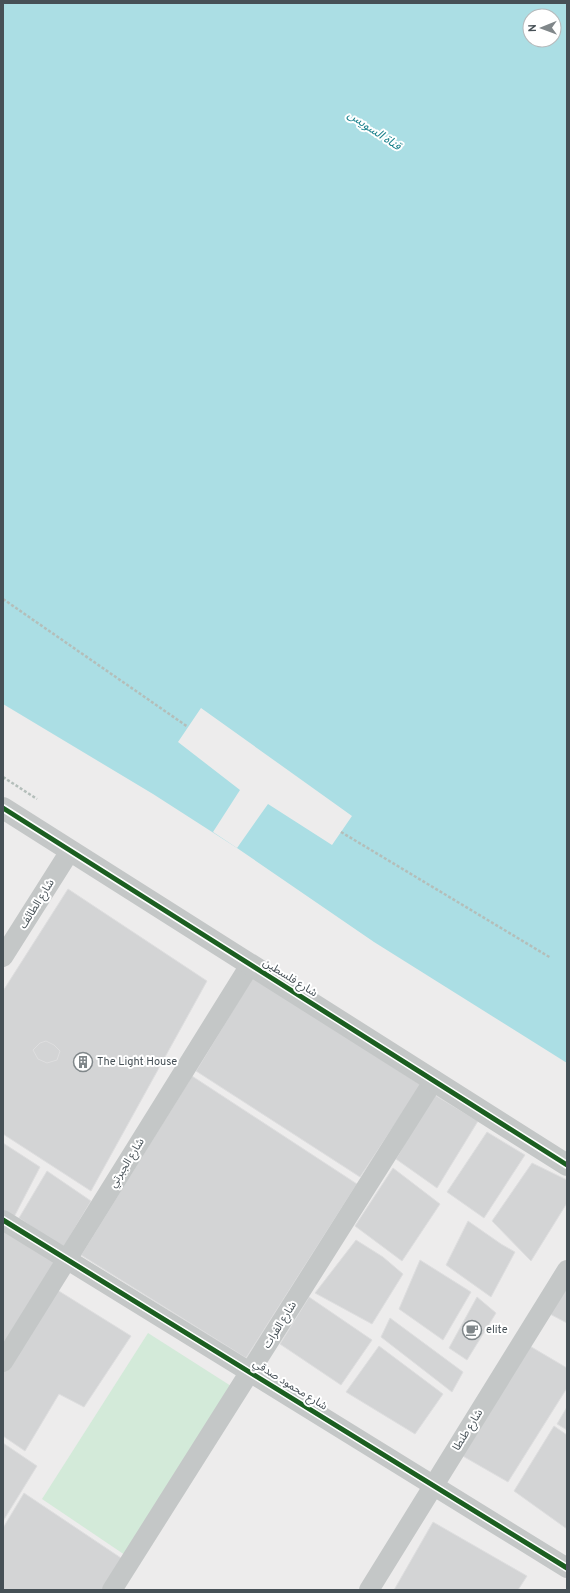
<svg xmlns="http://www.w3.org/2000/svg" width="570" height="1593" font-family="Overpass,'Noto Sans Arabic',sans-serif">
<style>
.green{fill:#d3ead9}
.water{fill:#abdee4;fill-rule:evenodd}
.pier{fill:#edecec}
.building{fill:#d3d4d5;stroke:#dededf}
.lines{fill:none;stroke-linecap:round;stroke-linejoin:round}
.path{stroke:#b4beba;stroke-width:2.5;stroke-dasharray:3 2;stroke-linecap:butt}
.minor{stroke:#c4c7c7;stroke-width:20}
.tertiary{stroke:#c4c7c7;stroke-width:22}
.cycleway-casing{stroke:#fff;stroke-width:8}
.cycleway{stroke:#1b5e20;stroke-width:5}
.labels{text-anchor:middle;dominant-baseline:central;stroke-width:4;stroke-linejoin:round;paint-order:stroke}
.street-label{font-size:11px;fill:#465056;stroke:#fff}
.poi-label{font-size:11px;fill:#465056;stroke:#fff;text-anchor:start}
.water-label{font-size:12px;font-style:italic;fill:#1b818c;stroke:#fff}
</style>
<rect width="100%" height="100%" fill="#edecec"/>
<path class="green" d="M148,1333l83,53 -106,169 -83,-56z"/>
<path class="water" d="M3,3h564v1060l-193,-121 -137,-94 -84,-54 -150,-90zM530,16h24v24h-24z"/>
<path class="pier" d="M201,708l151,108 -20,29 -64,-41 -31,44 -24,-16 27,-42 -62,-48z"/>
<g class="building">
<path d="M68,889l139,92 -116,210 -88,-57v-143z"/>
<path d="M253,977l168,108 -61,92 -164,-106z"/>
<path d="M46,1041l8,4 6,6 -3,9 -10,3 -9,-4 -5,-9 7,-7z"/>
<path d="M192,1076l165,108 -111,174 -165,-103z"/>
<path d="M433,1094l45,27 -41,67 -41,-29z"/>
<path d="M487,1132l38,23 -41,63 -37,-26z"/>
<path d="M3,1143l37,24 -26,50 -11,-6z"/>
<path d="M532,1163l35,17v23l-36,58 -39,-40z"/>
<path d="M393,1168l47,36 -38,57 -47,-35z"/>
<path d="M47,1171l44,30 -28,47 -44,-30z"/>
<path d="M468,1221l33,23 14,8 -24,45 -45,-32z"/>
<path d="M3,1228l56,35 -53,80 -3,-2z"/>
<path d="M356,1240l27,17 20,17 -31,50 -57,-31z"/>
<path d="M420,1260l51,32 -28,48 -44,-31z"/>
<path d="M567,1284v39l-19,-10z"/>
<path d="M54,1288l77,48 -47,71 -25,-13 -34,57 -22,-15v-65z"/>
<path d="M309,1297l63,43 -31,45 -61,-41z"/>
<path d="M477,1297l19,16 -29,47 -18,-12z"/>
<path d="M390,1318l73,54 -11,20 -71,-55z"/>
<path d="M528,1345l39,23v20l-59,94 -47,-27z"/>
<path d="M379,1346l64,48 -28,40 -69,-42z"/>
<path d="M567,1407v23l-10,-6z"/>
<path d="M554,1426l13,9v94l-53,-38z"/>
<path d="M3,1443l34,23 -34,55z"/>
<path d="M24,1493l100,67 -20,30h-101v-62z"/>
<path d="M433,1522l94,54 -9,14h-124z"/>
</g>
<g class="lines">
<g class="path">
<path d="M3,599l185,128"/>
<path d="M3,777l34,22"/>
<path d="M341,832l210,126"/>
</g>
<g class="minor">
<path d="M3,957l67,-106"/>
<path d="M3,1220l564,348"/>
<path d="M3,1362l247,-397"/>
<path d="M112,1590l322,-510"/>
<path d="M369,1590l198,-320"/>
</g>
<path class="tertiary" d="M3,808l564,357"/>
<defs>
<g id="cycleway">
<path d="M3,808l564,357"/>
<path d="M3,1220l564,348"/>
</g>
</defs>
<use href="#cycleway" class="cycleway-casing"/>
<use href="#cycleway" class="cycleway"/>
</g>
<defs>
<symbol id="building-ring" viewBox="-11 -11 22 22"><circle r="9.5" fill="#fff" stroke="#80878a" stroke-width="1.5"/><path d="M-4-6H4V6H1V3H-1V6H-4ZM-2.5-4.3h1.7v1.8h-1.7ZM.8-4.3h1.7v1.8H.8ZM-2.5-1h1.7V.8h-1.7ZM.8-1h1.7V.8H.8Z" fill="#80878a"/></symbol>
<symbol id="cafe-ring" viewBox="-11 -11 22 22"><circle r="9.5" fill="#fff" stroke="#80878a" stroke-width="1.5"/><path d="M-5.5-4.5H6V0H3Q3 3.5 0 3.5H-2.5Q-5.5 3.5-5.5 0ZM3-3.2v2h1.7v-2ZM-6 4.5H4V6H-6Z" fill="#80878a"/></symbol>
</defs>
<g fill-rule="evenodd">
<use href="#building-ring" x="72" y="1051" width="22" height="22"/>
<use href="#cafe-ring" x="461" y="1319" width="22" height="22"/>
</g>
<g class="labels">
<g class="street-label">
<text transform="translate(37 904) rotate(-58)">شارع الطائف</text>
<text transform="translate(290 978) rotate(32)">شارع فلسطين</text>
<text transform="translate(127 1163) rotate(-58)">شارع الجبرتي</text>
<text transform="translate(280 1325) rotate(-58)">شارع الفرات</text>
<text transform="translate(290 1385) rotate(32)">شارع محمود صدقي</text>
<text transform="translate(468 1430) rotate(-58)">شارع طنطا</text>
</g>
<g class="poi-label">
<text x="97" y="1062">The Light House</text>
<text x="486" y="1330">elite</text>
</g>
<g class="water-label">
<text transform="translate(374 131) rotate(34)">قناة السويس</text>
</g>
</g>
<rect width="570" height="1593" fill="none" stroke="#465056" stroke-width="8"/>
<g transform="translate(542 28) rotate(269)"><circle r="19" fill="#ffffff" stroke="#b5b9bb"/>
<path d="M0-3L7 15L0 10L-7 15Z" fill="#80878a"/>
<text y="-6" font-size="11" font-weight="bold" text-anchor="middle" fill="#465056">N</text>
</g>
</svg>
